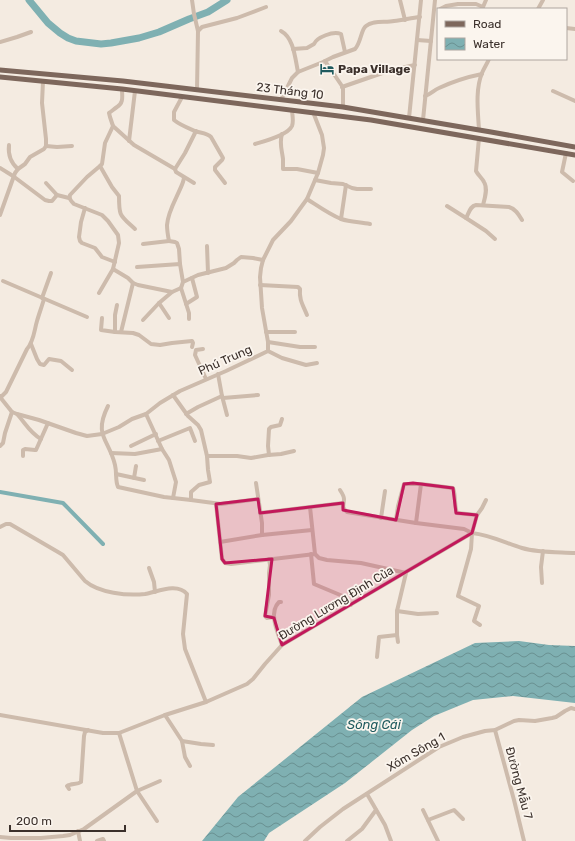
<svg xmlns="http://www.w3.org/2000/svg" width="575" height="841" font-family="Rubik,sans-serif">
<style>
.water{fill:url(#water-waves)}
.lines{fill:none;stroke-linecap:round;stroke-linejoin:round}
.canal{stroke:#7fb0b2;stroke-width:4}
.river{stroke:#7fb0b2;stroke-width:7}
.minor{stroke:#cdbbac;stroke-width:4}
.major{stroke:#7d675c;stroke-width:5}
.marked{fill:#c2185b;fill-opacity:0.2;stroke:#c2185b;stroke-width:3;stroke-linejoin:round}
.labels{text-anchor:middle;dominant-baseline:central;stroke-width:3.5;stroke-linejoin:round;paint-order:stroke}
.poi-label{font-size:12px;font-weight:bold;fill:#3b302b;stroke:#fbf5ee;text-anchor:start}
.street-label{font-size:12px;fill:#3b302b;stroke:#fbf5ee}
.water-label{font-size:13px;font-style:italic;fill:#1f5a5e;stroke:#fbf5ee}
</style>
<defs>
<pattern id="water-waves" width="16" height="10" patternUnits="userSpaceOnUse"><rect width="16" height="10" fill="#7fb0b2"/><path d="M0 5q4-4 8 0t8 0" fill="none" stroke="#699091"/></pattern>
</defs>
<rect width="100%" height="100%" fill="#f4ebe1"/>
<path class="water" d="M519,641l30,4 26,1v57l-62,-7 -40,4 -39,16 -22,14 -67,53 -76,50 -5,8h-62l36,-44 124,-100 113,-54z"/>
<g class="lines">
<path class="canal" d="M0,492l63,11 40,41"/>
<path class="river" d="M29,0l19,23 12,10 8,5 8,3 25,3 10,-1 28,-5 20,-6 30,-13 19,-7 19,-12"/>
<g class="minor">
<path d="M192,0l2,14 4,17 -1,59"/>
<path d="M400,0l5,20"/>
<path d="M483,7l3,-7"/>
<path d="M440,9l6,-3 12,-2h18l7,3v2"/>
<path d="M538,9l5,-9"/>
<path d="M566,28l9,1"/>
<path d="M198,31l4,-4 35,-9 29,-11"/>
<path d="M281,31c13,7 14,27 17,41"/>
<path d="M417,40l14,1"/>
<path d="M0,42l17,-5 14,-5"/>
<path d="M293,49l14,-1 7,-4c3,-7 19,-13 27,-10l4,18"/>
<path d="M325,61l17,25 1,3v18"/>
<path d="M342,87l49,-17 24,-5"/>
<path d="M553,91l22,10"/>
<path d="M425,96c6,-2 9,-6 14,-8 13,-6 28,-11 43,-14"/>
<path d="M182,97l-8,15v8c6,5 14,8 21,11 6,2 12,2 16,6l12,21 -1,2 -7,7v3l10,13"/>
<path d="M281,100l11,-22 6,-6 25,-10 10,-5 22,-8c6,-6 6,-20 11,-23 7,-6 20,-3 28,-5 9,-1 17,-3 26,-4"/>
<path d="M409,118l12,-118"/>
<path d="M423,120l12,-120"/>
<path d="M113,126l21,19 41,24"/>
<path d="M479,130c-1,-18 -4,-40 3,-57 2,-5 5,-9 7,-14"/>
<path d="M282,134c-3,9 0,16 1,25 0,3 0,7 0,10h14l21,4"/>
<path d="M479,138l-3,33c2,4 6,7 8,11 4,6 1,16 -1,23"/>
<path d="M129,141l6,-50"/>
<path d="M255,144c10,-3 33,-9 37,-18 2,-5 0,-12 0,-16"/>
<path d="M9,145c-1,9 2,18 9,24"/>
<path d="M46,146l11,1 15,-1"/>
<path d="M566,153l-4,19 11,9"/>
<path d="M100,166l12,21 7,9c0,21 1,19 16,33"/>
<path d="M0,168l13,8 32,24 4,1h3l5,-6"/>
<path d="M315,180l16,3 12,1 9,4 5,1h14"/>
<path d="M46,183l11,12 12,3"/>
<path d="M194,183l-18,-11 -1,-3 10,-16 11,-22"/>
<path d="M307,199c11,7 22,15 34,20 9,3 19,3 29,5"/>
<path d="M447,206l19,12c3,-5 4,-12 10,-13l33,2c7,2 10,8 13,13"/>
<path d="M85,208l-4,14 -2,15 1,4 2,2 13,5 7,9 13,5"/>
<path d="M0,215l15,-42 3,-4 7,-5 5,-7 14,-8 2,-3v-7l-4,-36 1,-22"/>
<path d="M466,218l20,13 9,8"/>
<path d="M341,219l5,-34"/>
<path d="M143,244l26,-3"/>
<path d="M207,246l1,27"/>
<path d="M180,264l-1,-15 -2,-6 -2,-1 -6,-1c-1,-5 -2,-10 -2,-16 1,-15 11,-29 16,-43l1,-4"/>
<path d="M137,267l43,-3 3,18"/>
<path d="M113,269l6,-26 -1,-8 -10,-14 -6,-6 -28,-11c-3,-3 -5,-5 -4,-9l17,-18 13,-11 2,-2 3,-21 8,-17 -3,-9 -1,-4c3,-2 5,-4 8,-6 7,-4 5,-11 5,-18"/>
<path d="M3,281l84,36"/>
<path d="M260,285l38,2 2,2c-1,11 3,16 7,26"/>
<path d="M181,288l8,25v6"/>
<path d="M99,293l14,-24 15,9 5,5 5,2 34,7 9,-4 2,-6 15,-7 28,-7 8,-5 3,-3 4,-3 12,1 10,2"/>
<path d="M42,298l9,-25"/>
<path d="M159,303l10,15"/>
<path d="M186,304l11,-7 -5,-19"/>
<path d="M102,318l-1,12 14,2 18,1 6,2 12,9 9,1 12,-2 20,-2 1,2 -1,4"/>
<path d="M143,320l16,-17 13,-11"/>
<path d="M115,332v-17l2,-10"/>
<path d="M121,332l12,-49"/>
<path d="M266,332h29"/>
<path d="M268,342l32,5h15"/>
<path d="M31,344l6,15 3,5 4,1 5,-6 12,2 11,9"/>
<path d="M203,349l-7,1 -1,5 11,24"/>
<path d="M268,351l14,7 24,7 11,-2"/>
<path d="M218,374l4,22 5,19"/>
<path d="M173,395l15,21 10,9 3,5 6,26h30l14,2 17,-3 13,-1 13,-3"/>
<path d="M0,396h2l4,-4 21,-43c7,-8 7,-18 10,-28 2,-7 5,-15 7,-22"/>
<path d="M0,397l12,15 5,2 22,6 37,13 11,3 15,-2 17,-7 13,-8 14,-5 14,-11 20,-12 46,-20 42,-20v-9l-6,-34 -2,-31 1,-9 2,-8 10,-20 18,-19 16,-22 11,-26 5,-18 1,-7 -2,-13 -9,-23"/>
<path d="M223,398l35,-3"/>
<path d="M108,406c-15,30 1,33 7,59 2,8 0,15 3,22l46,10 27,3"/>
<path d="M17,414c9,10 13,19 24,25"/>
<path d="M146,414l16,35 7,11 7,22 -3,16"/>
<path d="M186,414l12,-7 24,-11"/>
<path d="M158,441l32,-13 5,13"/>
<path d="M0,446l3,-3 2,-10 7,-21"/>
<path d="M131,446l25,-12"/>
<path d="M111,453l24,1 27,-5"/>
<path d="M269,455l-1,-9 1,-17 2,-2 9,-2 2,-6"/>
<path d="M23,456v-6l2,-1 10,1h1l12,-27"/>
<path d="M207,456l1,14 2,12 -11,3 -8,7v8l30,4 37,-5"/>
<path d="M116,474l28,6"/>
<path d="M134,478l2,-12"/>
<path d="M256,483l6,40v12"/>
<path d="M421,484l32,4c3,8 1,17 4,25l20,2"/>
<path d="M340,490c2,3 4,6 4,9 0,7 -3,8 3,13l69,11 48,6 8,4"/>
<path d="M216,504l6,55 3,4 6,1 84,-10"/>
<path d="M310,507l5,47 4,4 8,2 34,3 45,10 -9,38v24l-18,2 -2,20"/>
<path d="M260,513l83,-10"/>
<path d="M381,518l4,-27"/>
<path d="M396,520l2,-14 6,-22h17l-5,39"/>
<path d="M0,527l6,-3h4l48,28 5,3 22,26c14,12 42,15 60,13 12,-2 32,-12 42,0l-4,40 2,15 21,53"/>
<path d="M220,542l42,-7 50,-5"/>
<path d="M311,554l3,30 31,13 6,8"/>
<path d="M269,559l1,6 -1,8v22l-4,21 2,2 6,-1"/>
<path d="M149,568l5,14 1,10"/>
<path d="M542,583l-1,-16 2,-16"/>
<path d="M281,602h-2c-11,11 -1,31 3,43"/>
<path d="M397,611l21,3 19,-1"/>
<path d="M480,625l-6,-4 5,-15 -21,-10 13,-47 1,-16 5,-18 5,-7 4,-8"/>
<path d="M397,635l1,7"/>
<path d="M0,715l103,18h16l46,-18 41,-13 41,-18 6,-5 12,-15 17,-19 190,-112c18,2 34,10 50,15 17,5 36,4 53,5"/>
<path d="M165,715l17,26 3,16 5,9"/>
<path d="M495,730l19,70 10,41"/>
<path d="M182,741l19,3 12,1"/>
<path d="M69,789l-2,-3c4,-3 10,-1 14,-4l3,-46 1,-4 3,-2"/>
<path d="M367,794l18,31 6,16"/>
<path d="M423,810l15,31"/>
<path d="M428,820l26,-10 9,9"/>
<path d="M157,821l-20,-30 23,-10"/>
<path d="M78,831l2,10"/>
<path d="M0,837l11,1h30l22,-2 7,-1 14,-6 53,-38 -18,-58"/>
<path d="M97,841l6,-2 1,2"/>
<path d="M305,841l15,-14 23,-18 96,-62 24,-10 22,-6 10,-1 19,-9 5,-1 16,1 17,-3 4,-1 9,-6 6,-3 4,1"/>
<path d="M347,841l15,-12 14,-19"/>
</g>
<g class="major">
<path d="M0,70l123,11 220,26 148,25 84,15"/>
<path d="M0,77l122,12 249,31 204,35"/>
</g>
</g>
<path class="marked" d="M413,483l40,5 3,25 21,2 -5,18 -190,112 -8,-27 -9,-2 7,-57 -47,4 -3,-4 -6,-55 42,-5 2,14 83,-10v7l53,10 8,-36z"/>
<defs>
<symbol id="hotel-bare" viewBox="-9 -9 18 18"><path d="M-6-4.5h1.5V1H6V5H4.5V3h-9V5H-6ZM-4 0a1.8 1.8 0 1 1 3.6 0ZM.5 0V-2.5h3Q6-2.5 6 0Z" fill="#1f5a5e" stroke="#fbf5ee" stroke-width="2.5" paint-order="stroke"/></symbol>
</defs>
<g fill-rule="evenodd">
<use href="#hotel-bare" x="317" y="59" width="20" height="20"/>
</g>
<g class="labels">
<g class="poi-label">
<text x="338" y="69">Papa Village</text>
</g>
<g class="street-label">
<text transform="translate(290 91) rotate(7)">23 Tháng 10</text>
<text transform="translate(225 360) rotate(-24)">Phú Trung</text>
<text transform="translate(336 603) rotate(-31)">Đường Lương Định Của</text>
<text transform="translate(416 752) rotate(-30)">Xóm Sông 1</text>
<text transform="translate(519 783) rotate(75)">Đường Mẫu 7</text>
</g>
<g class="water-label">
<text x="374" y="724">Sông Cái</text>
</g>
</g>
<rect x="437" y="8" width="130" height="52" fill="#fbf5ee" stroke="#aea6a0"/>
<rect x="445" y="21" width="20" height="6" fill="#7d675c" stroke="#aea6a0"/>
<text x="473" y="28" font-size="12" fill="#3b302b">Road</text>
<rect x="445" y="38" width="20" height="12" fill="url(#water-waves)" stroke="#aea6a0"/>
<text x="473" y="48" font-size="12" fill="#3b302b">Water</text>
<path d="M10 825v6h115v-6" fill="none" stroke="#3b302b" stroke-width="2"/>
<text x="16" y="825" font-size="12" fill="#3b302b" stroke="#fbf5ee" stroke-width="3" paint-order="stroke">200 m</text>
</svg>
